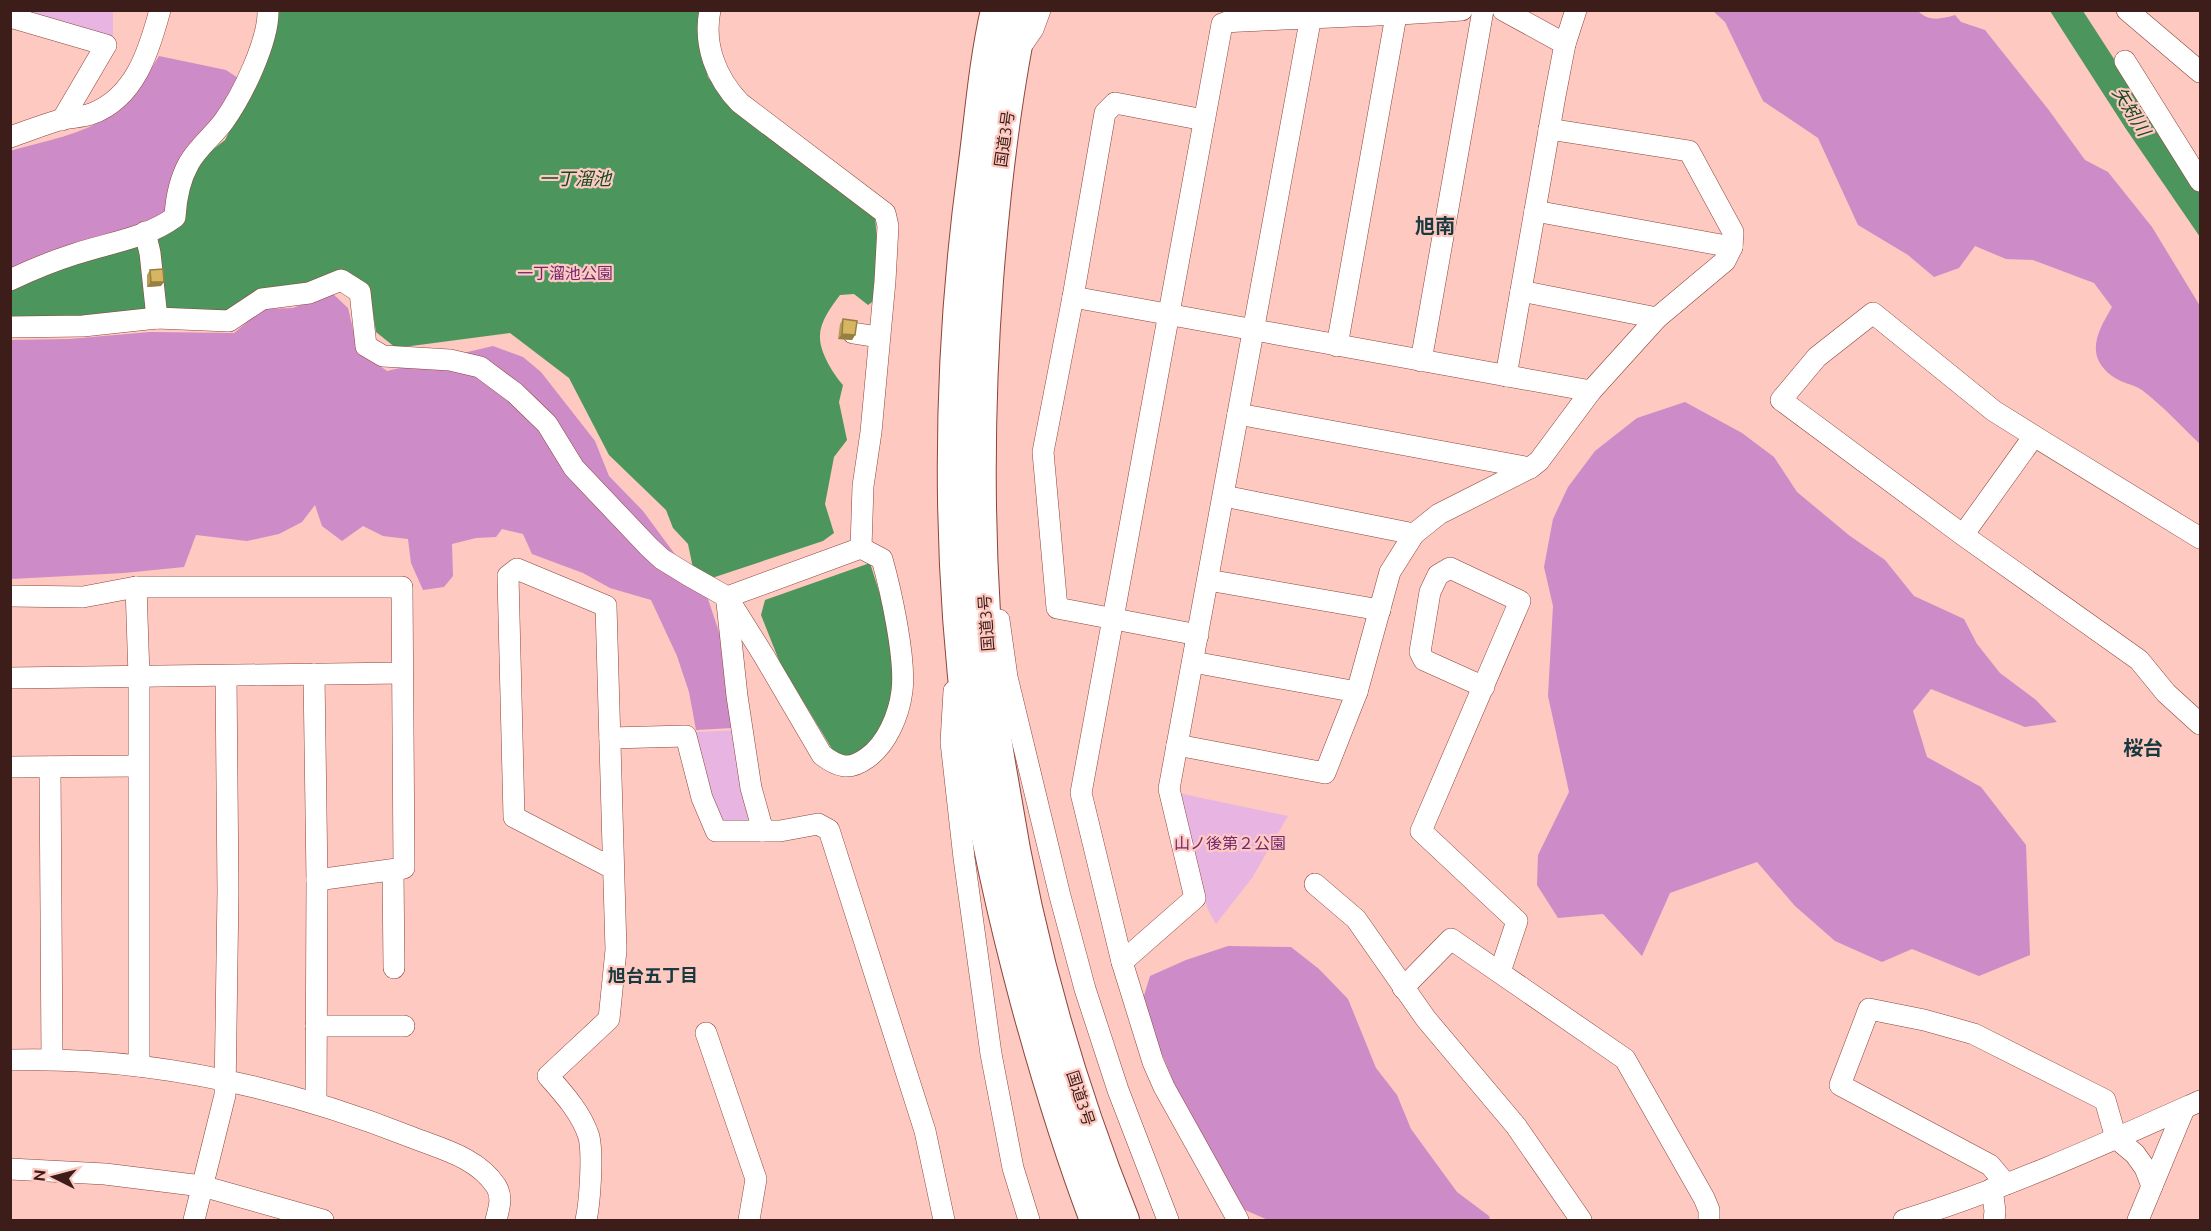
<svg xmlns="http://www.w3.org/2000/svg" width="2211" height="1231" font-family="Ubuntu,'Noto Sans JP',sans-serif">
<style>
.green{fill:#e8b5e3}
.forest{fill:#cd8bc7}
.water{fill:#4c955d}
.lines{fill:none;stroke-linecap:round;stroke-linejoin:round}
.minor-casing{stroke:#8d443a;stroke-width:22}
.highway-casing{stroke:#8d443a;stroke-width:32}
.minor{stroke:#fff;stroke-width:21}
.highway{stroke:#fff;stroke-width:30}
.wall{fill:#b89d53}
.shaded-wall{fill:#967f43}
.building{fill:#d6b660;stroke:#967f43;stroke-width:1.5}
.labels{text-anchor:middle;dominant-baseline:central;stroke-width:4.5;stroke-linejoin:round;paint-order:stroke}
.street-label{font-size:16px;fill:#3d1d19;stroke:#fdc9c0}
.park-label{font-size:16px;fill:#742771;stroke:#fdc9c0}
.water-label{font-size:18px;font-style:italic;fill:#134923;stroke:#fdc9c0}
.neighbourhood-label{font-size:18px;font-weight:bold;fill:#18393f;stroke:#fdc9c0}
.quarter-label{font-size:20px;font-weight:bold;fill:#18393f;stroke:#fdc9c0}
</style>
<rect width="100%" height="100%" fill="#fdc9c0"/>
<g class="green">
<path d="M22,11h91v28z"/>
<path d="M739,730l17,97h-38l-23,-95z"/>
<path d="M1178,793l110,23 -36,62 -36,46 -8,-14z"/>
</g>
<g class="forest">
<path d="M1713,11h205c11,11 23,8 37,4l6,7 24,8 63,79 37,51 23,12 44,55 48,79v138c-19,-18 -37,-38 -58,-54 -9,-6 -21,-7 -30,-14 -28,-21 -14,-45 0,-69l-18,-24 -61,-23 -27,-1 -31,-13 -16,22 -25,9 -26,-22 -50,-30 -40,-87 -55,-37 -38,-79z"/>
<path d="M159,56l67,14 15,10 -72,132 -16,11 -142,48 -1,-120c33,-10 74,-16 102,-37 20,-15 34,-37 47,-58z"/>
<path d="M332,293l16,15 10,42 29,21 106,-25 30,11 18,15 54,69 14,35 34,35 31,42 14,22 17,15 14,42 7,34 6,62 -36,2 -7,-38 -12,-36 -26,-56 -41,-12 -27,-15 -51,-19 -9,-20 -21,-5 -6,8 -20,1 -24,6 1,32 -9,11 -21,3 -12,-27 -3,-24 -25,-3 -20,-10 -21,15 -20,-15 -7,-21 -13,17 -23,12 -32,7 -51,-6 -12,32 -60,6 -113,6v-239l58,-1 81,-7 84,1 29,-24 30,-1z"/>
<path d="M1685,402l57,31 32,24 23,35 53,44 35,24 29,36 50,23 13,25 23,29 36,27 21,22 -32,5 -94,-38 -18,22 14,46 54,30 45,58 4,110 -51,21 -67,-27 -30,13 -47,-21 -40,-35 -38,-44 -87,31 -28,63 -39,-42 -45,4 -21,-33 1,-30 31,-63 -21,-96 5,-90 -9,-39 9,-48 15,-32 27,-36 42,-33z"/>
<path d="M1228,946l63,1 28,22 29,30 28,69 21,27 14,34 46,63 32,24 1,4h-222l-23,-10 -25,-38 -39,-72 -31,-75 -7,-26 7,-23 36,-16z"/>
</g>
<g class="water">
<path d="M272,11h428l-2,30 10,36 21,29 146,111 2,23 -2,60 -7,5 -14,-11 -14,1c-9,12 -21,28 -20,43 0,15 14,37 23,47l-4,17 8,38 -13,17 -9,47 9,29 -11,8 -117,39 -12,-7 -6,-29 -15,-16 -7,-18 -57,-55 -40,-77 -59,-45 -114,15 -20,-16 -6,-38 -29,-20 -115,44 -215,4 -1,-34 78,-32 92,-29 9,-48 18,-25 18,-14 42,-84z"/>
<path d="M2050,11h33l117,181v45l-74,-108z"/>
<path d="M870,563c17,53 38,114 11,166 -3,5 -5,12 -9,16 -5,5 -14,9 -20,13l-17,-4 -55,-91 -19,-48 4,-15z"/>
</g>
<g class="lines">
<defs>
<g id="minor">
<path d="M710,10c-7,35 6,68 30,93l145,110 3,13 -3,55 -14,151 -8,54 -2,62"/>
<path d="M1503,10l62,34"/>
<path d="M2127,10l73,62"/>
<path d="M10,17l96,28 -44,75"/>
<path d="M1024,42l9,-13 7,-19"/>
<path d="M2125,61l75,120"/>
<path d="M10,137c18,-6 35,-13 53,-18 9,-2 19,-2 28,-5 44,-16 58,-63 69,-104"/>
<path d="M1535,211l197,36"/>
<path d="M145,232l5,21 7,65"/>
<path d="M10,280c21,-10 43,-19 65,-26 33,-11 72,-16 100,-37 1,-19 5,-38 14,-54 9,-16 24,-27 35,-42 18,-25 45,-80 44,-111"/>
<path d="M1521,291l136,27"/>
<path d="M1073,297l518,94"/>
<path d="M10,327l73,-1 74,-8 72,3 33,-22 47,-6 32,-13 19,12 6,54 17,10 67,4 30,7 35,26 32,31 27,44 75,79 13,12 26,16 39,22 37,59 58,99c16,12 27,16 45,3 20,-14 32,-43 35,-67 4,-32 -11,-100 -20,-132l-21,-11 -134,49"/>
<path d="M853,333l25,4"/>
<path d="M1337,346l60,-336"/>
<path d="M1421,361l62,-351"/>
<path d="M1506,376l49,-280 10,-52 11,-34"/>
<path d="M1238,414l292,54"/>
<path d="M2034,436l166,102"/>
<path d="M1224,496l190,38"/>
<path d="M1963,535l71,-99 -40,-25 -121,-98 -56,44 -36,43 182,135 176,125 27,33 34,31"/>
<path d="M1208,580l172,30"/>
<path d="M136,587l3,89v390"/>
<path d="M10,596l73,1 53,-10h266l2,281 -87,12"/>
<path d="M727,603l10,93 14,92 12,43"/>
<path d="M999,620l8,57 53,219 25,93 33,101 50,130"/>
<path d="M1198,635l-141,-27 -14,-156 30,-155 32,-184 10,-10 89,17"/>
<path d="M1193,662l164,30"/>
<path d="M314,674l3,206 -1,223"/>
<path d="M10,678l392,-5"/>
<path d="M1484,687l-60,-27 -4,-8 10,-60 8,-17 12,-7 70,33 -99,230 96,90 -17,51"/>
<path d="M954,691l-3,51 13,116 27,196 22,114 16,52"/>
<path d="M610,738l76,-2 16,62 14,33h64l38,-7 11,6 96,301 19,89"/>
<path d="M1177,745l148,28 32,-81 33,-120 24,-38 25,-20 91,-46 9,-7 52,-70 66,-73 68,-57 7,-14 1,-15 -44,-81 -140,-22"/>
<path d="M10,767l128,-1"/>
<path d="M50,767l2,292"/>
<path d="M393,871l1,97"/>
<path d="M1315,884l41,35 70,100 90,107 65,94"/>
<path d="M1122,962l73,-64 -26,-109 142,-773"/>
<path d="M1403,988l48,-49 174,120 79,139 5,12v10"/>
<path d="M316,1026h88"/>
<path d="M706,1033l50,146 -7,41"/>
<path d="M10,1060c138,-4 274,27 401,77 30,12 66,20 85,49 7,11 3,22 0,34"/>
<path d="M10,1169l95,5 97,12 121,34"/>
<path d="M2006,1184l-16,-19 -150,-80 29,-76 55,11 50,14 131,66 11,38 19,16 10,14 7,18"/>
<path d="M1992,1189l3,22 -1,9"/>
<path d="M194,1220l31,-125 3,-204 -2,-215"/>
<path d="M586,1220c4,-18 7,-65 3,-83 -7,-23 -25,-43 -41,-61l61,-57 7,-69 -10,-344 -89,-37 -9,7 6,241 98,51"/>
<path d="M1238,1220l-74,-133 -11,-25 -31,-100 -41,-169 141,-769 5,-2c78,-5 157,-6 235,-12"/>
<path d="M1904,1220c101,-31 200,-76 296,-119"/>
<path d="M2138,1220l46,-111"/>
</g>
<g id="highway">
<path d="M996,10c-12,53 -16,107 -23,160 -25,185 -27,375 -4,560 12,92 33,183 57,273 20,73 42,146 69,217"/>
<path d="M1024,10c-19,89 -29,180 -36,270 -11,147 -10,293 6,439 2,24 7,49 11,73 23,146 64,291 119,428"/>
</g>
</defs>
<use href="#minor" class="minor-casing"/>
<use href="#highway" class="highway-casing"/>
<use href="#minor" class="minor"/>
<use href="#highway" class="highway"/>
</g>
<g class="wall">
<path d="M150,270l11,16 -14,1v-12z"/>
<path d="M843,319l12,16 -3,5 -14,-1 2,-15z"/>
</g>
<g class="shaded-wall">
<path d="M151,282h13l-3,4 -14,1z"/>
<path d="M842,334l13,1 -3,5 -14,-1z"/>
</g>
<g class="building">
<path d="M163,269l1,13h-13l-1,-12z"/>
<path d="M843,319l14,2 -2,14 -13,-1z"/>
</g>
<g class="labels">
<g class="street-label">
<text transform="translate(1004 139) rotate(-82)">国道3号</text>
<text transform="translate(986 623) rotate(-94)">国道3号</text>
<text transform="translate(1081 1098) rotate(72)">国道3号</text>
</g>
<g class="park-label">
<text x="565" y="273">一丁溜池公園</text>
<text x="1230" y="843">山ノ後第２公園</text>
</g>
<g class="water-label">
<text transform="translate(2132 111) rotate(58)">矢矧川</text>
<text x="575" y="178">一丁溜池</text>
</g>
<g class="neighbourhood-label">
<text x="653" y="975">旭台五丁目</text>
</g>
<g class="quarter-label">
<text x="1435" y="225">旭南</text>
<text x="2143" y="747">桜台</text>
</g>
</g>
<rect width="2211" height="1231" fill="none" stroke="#3d1d19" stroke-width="24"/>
<g transform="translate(54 1177) rotate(276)" stroke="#fdc9c0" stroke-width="4.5" paint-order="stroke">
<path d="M0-4.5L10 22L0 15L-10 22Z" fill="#3d1d19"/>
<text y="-9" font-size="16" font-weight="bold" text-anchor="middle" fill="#3d1d19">N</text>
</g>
</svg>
